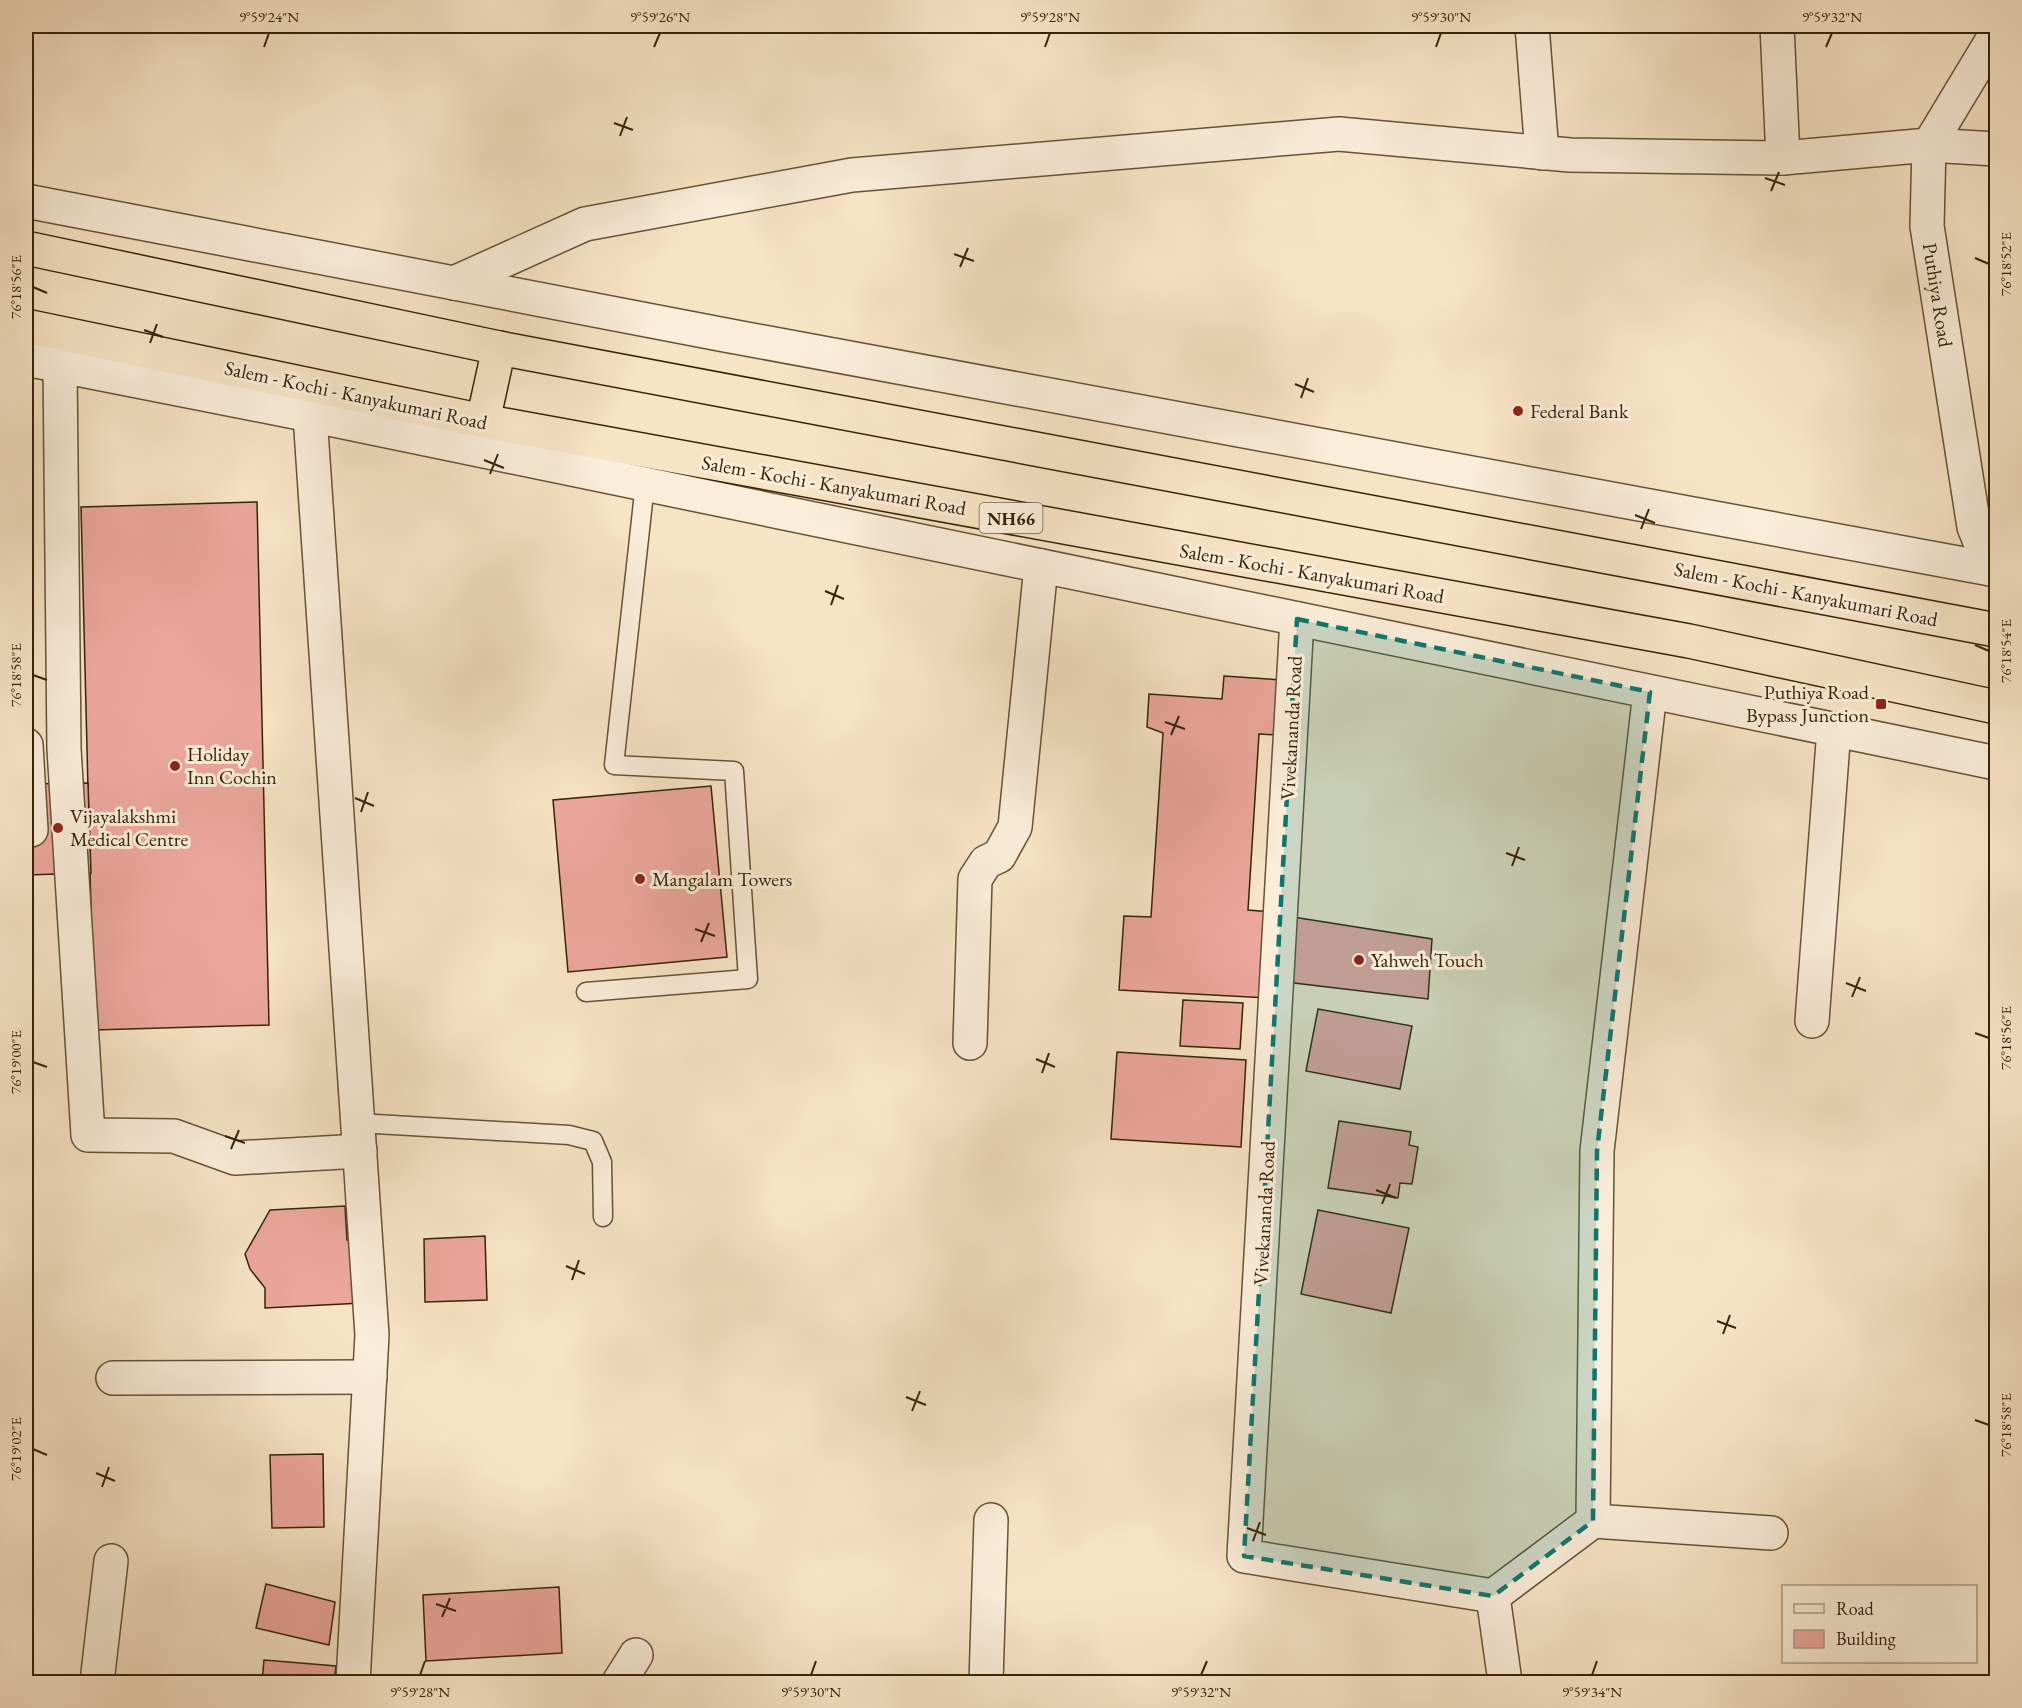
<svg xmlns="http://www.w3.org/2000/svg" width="2022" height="1708" font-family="'EB Garamond',serif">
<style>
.building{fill:#eca79d;stroke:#362307;stroke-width:1.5}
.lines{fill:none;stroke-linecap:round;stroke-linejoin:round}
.service-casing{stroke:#665336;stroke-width:21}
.minor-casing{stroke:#665336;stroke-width:36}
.tertiary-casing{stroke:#665336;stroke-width:36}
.trunk-casing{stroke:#362307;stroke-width:36}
.service{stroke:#faedd9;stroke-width:18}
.minor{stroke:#faedd9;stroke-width:33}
.tertiary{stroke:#faedd9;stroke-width:33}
.trunk{stroke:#f7e4c5;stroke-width:33}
.marked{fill:#0f766e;fill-opacity:0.2;stroke:#0f766e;stroke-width:4.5;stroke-dasharray:12 8;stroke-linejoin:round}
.ticks{fill:none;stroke:#362307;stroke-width:2}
.poi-dot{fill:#8f2418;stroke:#faedd9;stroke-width:2}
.labels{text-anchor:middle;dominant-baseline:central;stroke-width:6;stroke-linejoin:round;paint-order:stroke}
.shield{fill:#faedd9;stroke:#716046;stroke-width:1.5}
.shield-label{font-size:18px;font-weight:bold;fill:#362307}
.street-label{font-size:20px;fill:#362307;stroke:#faedd9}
.poi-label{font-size:20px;fill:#362307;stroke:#faedd9;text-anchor:start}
.neatline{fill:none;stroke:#362307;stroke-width:2}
.ticks-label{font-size:15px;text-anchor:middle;fill:#362307}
</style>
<rect width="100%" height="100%" fill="#f7e4c5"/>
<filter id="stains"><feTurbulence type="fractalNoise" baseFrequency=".00333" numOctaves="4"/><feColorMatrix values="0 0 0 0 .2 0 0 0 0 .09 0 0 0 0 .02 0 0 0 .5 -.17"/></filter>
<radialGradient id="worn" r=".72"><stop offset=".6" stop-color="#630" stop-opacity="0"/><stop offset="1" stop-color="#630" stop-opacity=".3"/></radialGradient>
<g class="building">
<path d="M257,502l12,523 -175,5 -13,-523z"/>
<path d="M1224,676l58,4 -3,55 -20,-1 -11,176 25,2 -5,86 -149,-8 5,-74 27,1 12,-184 -16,-6 2,-33 73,5z"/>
<path d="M88,783l3,90 -65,2v-91z"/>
<path d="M711,786l16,171 -159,15 -15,-172z"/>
<path d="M1293,917l139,22 -4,60 -142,-17z"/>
<path d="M1183,1000l60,3 -3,46 -60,-3z"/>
<path d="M1318,1009l94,17 -12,63 -94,-18z"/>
<path d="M1117,1052l129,8 -5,87 -130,-8z"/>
<path d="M1339,1121l72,11 -2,13 9,2 -6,37 -12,-1 -2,15 -70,-10z"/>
<path d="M345,1206l2,34 12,4 3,59 -97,5v-20l-15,-19 -5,-15 25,-44z"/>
<path d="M1318,1210l91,18 -18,85 -90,-19z"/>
<path d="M485,1236l2,64 -62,2 -1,-63z"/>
<path d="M323,1454l1,73 -52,1 -2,-73z"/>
<path d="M266,1584l69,18 -6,43 -73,-17z"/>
<path d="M559,1587l3,66 -136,8 -3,-66z"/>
<path d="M264,1660l72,6 -2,16h-72z"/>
</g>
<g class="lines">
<defs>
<g id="service">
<path d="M586,992l162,-13 -14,-208 -120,-6 31,-281"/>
<path d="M358,1123l211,12 24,6 9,21 1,55"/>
</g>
<g id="minor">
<path d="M1532,26l10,127"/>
<path d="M1777,26l6,132"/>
<path d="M60,366l4,383 24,386 86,1 61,22 125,-7"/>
<path d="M310,415l62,920 -19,347"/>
<path d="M1297,619l-53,937 249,40"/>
<path d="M26,745l5,85h-5"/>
<path d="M1812,1021l22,-292"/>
<path d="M970,1043l5,-164 11,-17 13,-6 16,-29 26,-261"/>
<path d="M113,1378l257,-1"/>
<path d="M1593,1521l178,12"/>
<path d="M97,1682l14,-121"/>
<path d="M619,1682l17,-27"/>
<path d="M986,1682l5,-162"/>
<path d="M1505,1682l-12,-86 100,-75 4,-370 53,-459"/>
</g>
<g id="tertiary">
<path d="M26,201l699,134 1271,235"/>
<path d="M454,283l131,-59 267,-49 487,-41 231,21 213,3 146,-13 67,4"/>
<path d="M26,359l284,56 1686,348"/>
<path d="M1991,569l-17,-42 -47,-301 2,-81 67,-111"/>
</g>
<g id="trunk">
<path d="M26,248l473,100 1497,282"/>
<path d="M26,326l457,95 1206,220 307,66"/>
<path d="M483,421l16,-73"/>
</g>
</defs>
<use href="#service" class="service-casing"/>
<use href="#minor" class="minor-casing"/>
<use href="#tertiary" class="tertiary-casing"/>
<use href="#trunk" class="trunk-casing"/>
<use href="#service" class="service"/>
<use href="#minor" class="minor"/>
<use href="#tertiary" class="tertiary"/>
<use href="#trunk" class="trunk"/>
</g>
<path class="marked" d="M1297,619l353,73 -53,459 -4,370 -100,75 -249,-40z"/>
<path class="ticks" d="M264,47l5,-14M654,47l6,-14M1045,47l5,-14M1436,47l5,-14M1826,47l6,-14M614,123l19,7M620,136l7,-19M1765,178l20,7M1771,191l8,-19M954,254l20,7M1975,258l14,6M960,267l8,-19M33,287l14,6M144,330l19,7M150,343l7,-19M1295,384l19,8M1301,398l7,-20M484,460l20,8M490,474l8,-20M1635,515l20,8M1641,529l8,-20M825,591l19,8M831,605l7,-20M1975,645l14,6M33,675l14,5M1165,722l20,7M1171,735l8,-19M355,798l19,8M361,812l7,-20M1506,853l19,7M1512,866l7,-19M695,929l20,7M701,942l8,-19M1846,983l20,8M1852,997l8,-20M1975,1033l14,5M1036,1059l19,8M33,1062l14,5M1042,1073l7,-20M225,1136l20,7M231,1149l8,-19M1376,1190l20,8M1382,1204l8,-20M566,1266l19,8M572,1280l7,-20M1717,1321l19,7M1723,1334l7,-19M906,1397l20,8M912,1411l8,-20M1975,1420l14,5M33,1449l14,6M96,1473l19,8M102,1487l7,-20M1247,1528l19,7M1253,1541l7,-19M436,1604l20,7M442,1617l8,-19M420,1675l5,-14M811,1675l5,-14M1201,1675l6,-14M1592,1675l5,-14"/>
<g class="poi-dot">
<circle cx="1518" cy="411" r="6"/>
<rect x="1875" y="698" width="12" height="12" rx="3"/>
<circle cx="175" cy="766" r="6"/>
<circle cx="58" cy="828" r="6"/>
<circle cx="640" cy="879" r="6"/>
<circle cx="1359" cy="960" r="6"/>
</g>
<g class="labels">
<rect class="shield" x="979.5" y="503" width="63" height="30" rx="4.5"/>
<g class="shield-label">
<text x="1011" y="518">NH66</text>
</g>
<g class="street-label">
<text transform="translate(1938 295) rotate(81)">Puthiya Road</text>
<text transform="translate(356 395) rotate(12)">Salem - Kochi - Kanyakumari Road</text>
<text transform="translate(834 485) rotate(10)">Salem - Kochi - Kanyakumari Road</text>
<text transform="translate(1312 573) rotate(10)">Salem - Kochi - Kanyakumari Road</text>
<text transform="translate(1806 594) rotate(11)">Salem - Kochi - Kanyakumari Road</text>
<text transform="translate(1291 728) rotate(-87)">Vivekananda Road</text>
<text transform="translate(1264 1213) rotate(-87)">Vivekananda Road</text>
</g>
<g class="poi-label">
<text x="1530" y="411">Federal Bank</text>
<text x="1869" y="692" text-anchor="end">Puthiya Road<tspan x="1869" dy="23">Bypass Junction</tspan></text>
<text x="187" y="754">Holiday<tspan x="187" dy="23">Inn Cochin</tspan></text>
<text x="70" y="816">Vijayalakshmi<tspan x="70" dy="23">Medical Centre</tspan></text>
<text x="652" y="879">Mangalam Towers</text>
<text x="1371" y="960">Yahweh Touch</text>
</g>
</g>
<rect width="2022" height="1708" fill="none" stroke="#f7e4c5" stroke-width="66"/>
<rect x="1782" y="1585" width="195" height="78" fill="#faedd9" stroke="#ac9c85" stroke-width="1.5"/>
<rect x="1794" y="1604" width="30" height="9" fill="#faedd9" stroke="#ac9c85" stroke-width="1.5"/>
<text x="1836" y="1615" font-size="18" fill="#362307">Road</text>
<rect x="1794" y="1630" width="30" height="18" fill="#eca79d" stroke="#ac9c85" stroke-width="1.5"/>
<text x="1836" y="1645" font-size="18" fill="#362307">Building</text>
<rect x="33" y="33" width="1956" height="1642" class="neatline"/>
<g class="ticks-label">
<text x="269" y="22">9°59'24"N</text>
<text x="660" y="22">9°59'26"N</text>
<text x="1050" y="22">9°59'28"N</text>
<text x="1441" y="22">9°59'30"N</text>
<text x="1832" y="22">9°59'32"N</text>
<text transform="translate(2006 264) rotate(-90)" y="5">76°18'52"E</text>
<text transform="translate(16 287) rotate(-90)" y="5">76°18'56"E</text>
<text transform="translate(2006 651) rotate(-90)" y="5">76°18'54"E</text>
<text transform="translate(16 675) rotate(-90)" y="5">76°18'58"E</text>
<text transform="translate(2006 1038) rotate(-90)" y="5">76°18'56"E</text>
<text transform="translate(16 1062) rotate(-90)" y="5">76°19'00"E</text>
<text transform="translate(2006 1425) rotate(-90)" y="5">76°18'58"E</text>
<text transform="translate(16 1449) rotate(-90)" y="5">76°19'02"E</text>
<text x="420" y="1697">9°59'28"N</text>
<text x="811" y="1697">9°59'30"N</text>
<text x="1201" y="1697">9°59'32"N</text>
<text x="1592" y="1697">9°59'34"N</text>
</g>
<rect width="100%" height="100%" filter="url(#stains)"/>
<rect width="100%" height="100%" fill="url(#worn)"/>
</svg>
